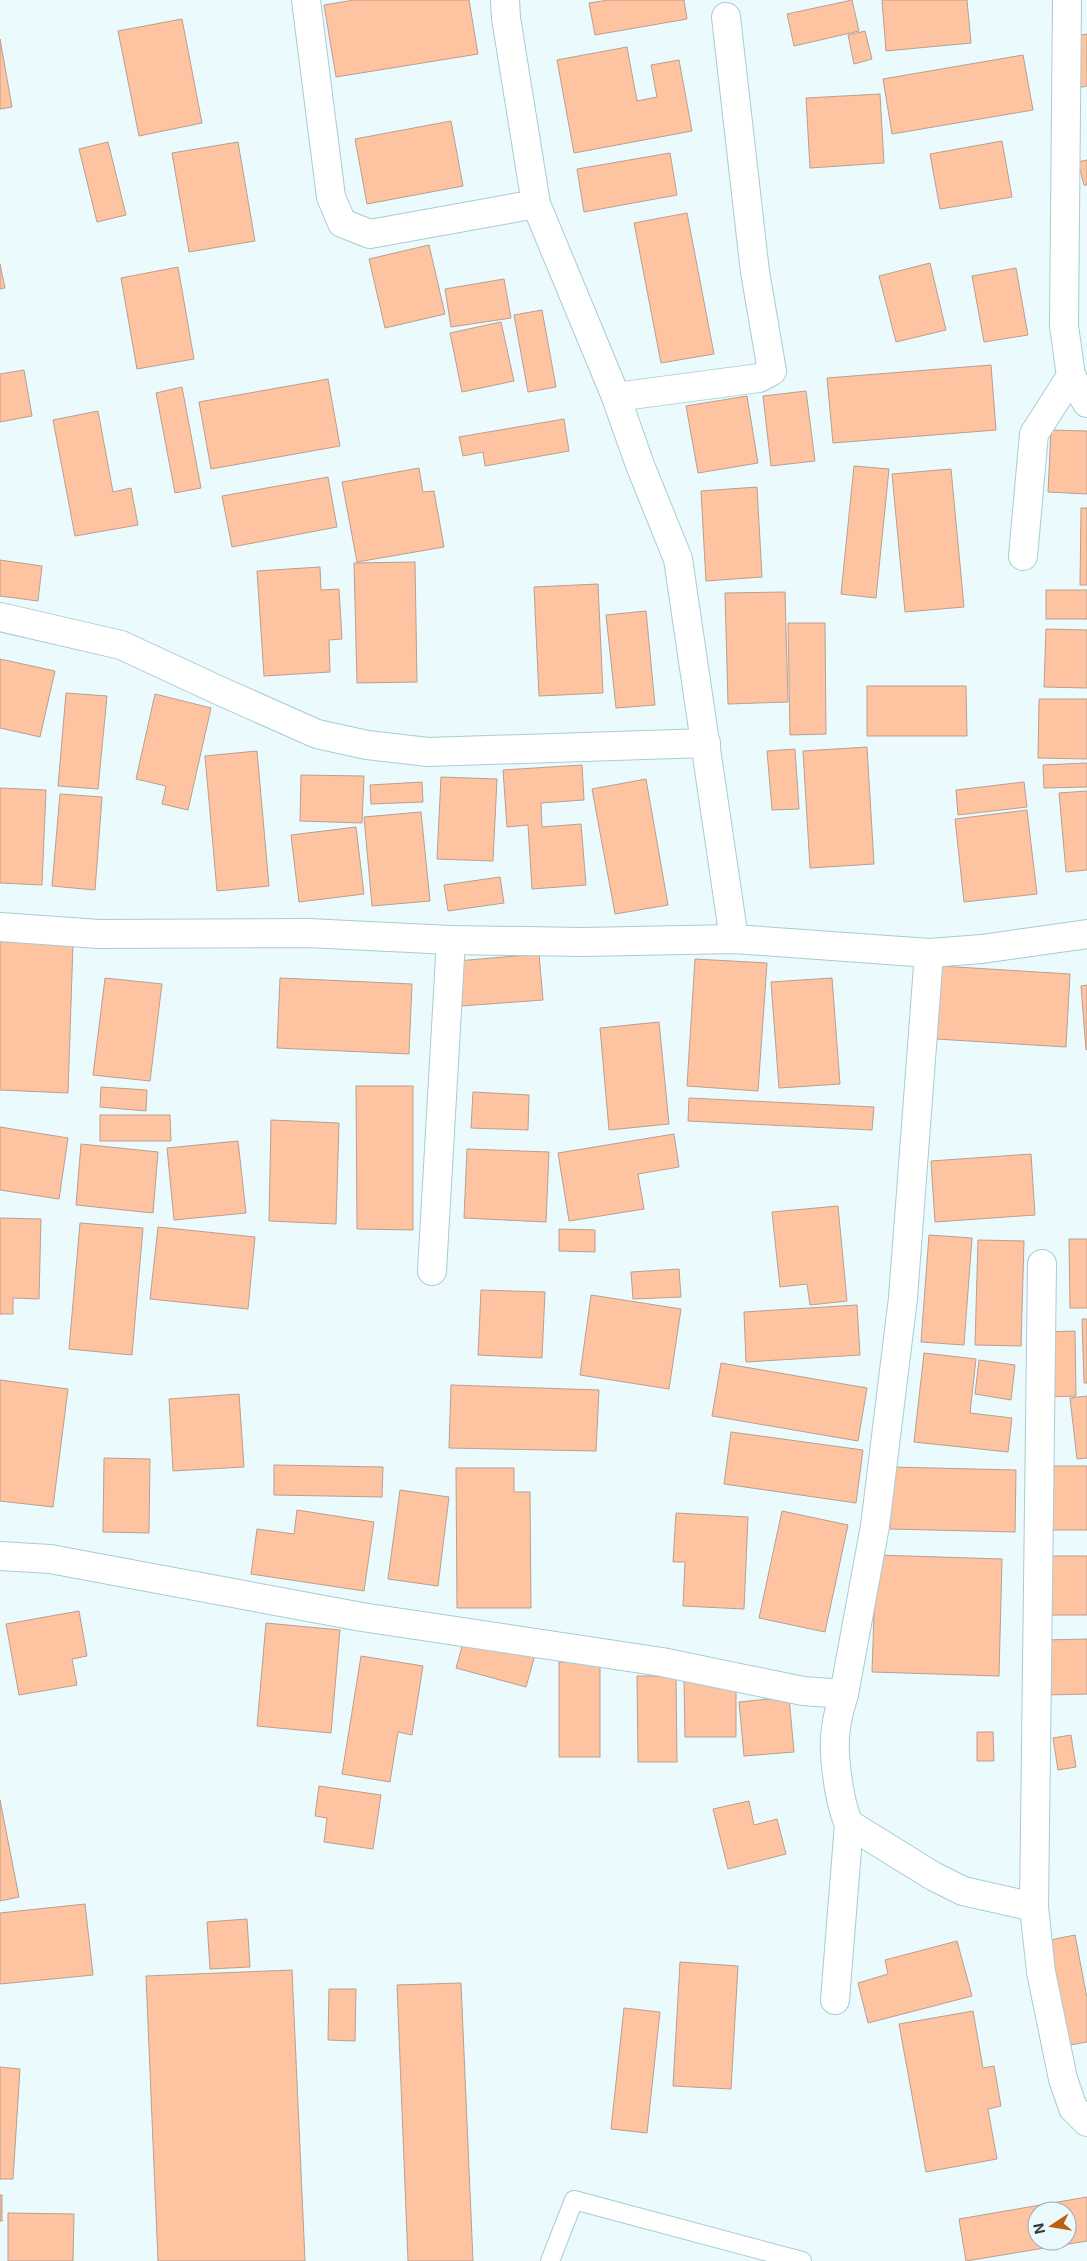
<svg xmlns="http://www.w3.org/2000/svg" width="1087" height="2261" font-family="Inter,sans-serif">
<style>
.building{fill:#fec3a1;stroke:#bb9f8e;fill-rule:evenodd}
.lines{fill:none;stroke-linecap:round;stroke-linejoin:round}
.service-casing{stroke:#a8ccd4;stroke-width:20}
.minor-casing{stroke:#a8ccd4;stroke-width:30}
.service{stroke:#fff;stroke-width:18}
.minor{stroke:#fff;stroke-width:28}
</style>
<rect width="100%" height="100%" fill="#ebfafd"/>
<g class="building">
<path d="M354,0h115l9,54 -142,23 -12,-72z"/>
<path d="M609,0h75l3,19 -92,16 -6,-32z"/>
<path d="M852,0l7,31 -65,15 -7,-32z"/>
<path d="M882,0h85l4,43 -85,8z"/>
<path d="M182,19l20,104 -63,13 -21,-105z"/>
<path d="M865,31l7,28 -18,5 -6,-29z"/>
<path d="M1087,34v52l-9,2 -9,-51z"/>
<path d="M0,39l12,68 -12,2z"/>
<path d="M627,47l10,54 20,-4 -6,-32 28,-5 13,71 -118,22 -17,-93z"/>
<path d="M1023,55l10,55 -141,24 -9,-55z"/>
<path d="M880,94l4,69 -74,5 -4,-70z"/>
<path d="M451,121l12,65 -96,18 -12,-65z"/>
<path d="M1002,141l10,56 -72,12 -10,-55z"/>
<path d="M108,142l18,73 -29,7 -18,-73z"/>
<path d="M238,142l17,99 -66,11 -17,-99z"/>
<path d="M670,153l7,42 -93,17 -7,-43z"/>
<path d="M1087,160v25h-3l-6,-23z"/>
<path d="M687,213l27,141 -53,9 -27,-140z"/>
<path d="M429,245l16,69 -60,14 -16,-69z"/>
<path d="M930,263l16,67 -50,12 -17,-66z"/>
<path d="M0,264l5,24 -5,1z"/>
<path d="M178,267l16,92 -57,10 -16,-91z"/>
<path d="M1016,268l12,67 -44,7 -12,-66z"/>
<path d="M504,279l7,39 -60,9 -6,-38z"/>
<path d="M542,310l14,77 -28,5 -14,-77z"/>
<path d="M501,322l13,59 -52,11 -12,-59z"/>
<path d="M991,365l5,65 -163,13 -6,-65z"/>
<path d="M24,370l8,46 -32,6v-48z"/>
<path d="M328,379l12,67 -129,23 -12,-67z"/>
<path d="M182,387l19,101 -26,5 -19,-100z"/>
<path d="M806,391l9,70 -44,5 -8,-70z"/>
<path d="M747,396l11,67 -60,10 -12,-67z"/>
<path d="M98,411l15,81 18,-4 7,37 -63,11 -22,-116z"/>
<path d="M564,419l5,32 -84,15 -2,-14 -20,4 -4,-19z"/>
<path d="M1051,430l36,1v63l-39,-2z"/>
<path d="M854,466l35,3 -13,129 -35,-4z"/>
<path d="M419,468l4,24 11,-1 10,56 -87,15 -15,-80z"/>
<path d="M951,469l13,138 -59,5 -13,-138z"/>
<path d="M328,477l9,50 -105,20 -10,-51z"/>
<path d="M757,487l5,90 -56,4 -5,-90z"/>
<path d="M1081,508h6v77h-7z"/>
<path d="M0,560l42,6 -4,35 -38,-5z"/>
<path d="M415,562l2,120 -60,1 -3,-120z"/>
<path d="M320,567l1,23 18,-1 3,50 -13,1 1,32 -66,4 -7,-105z"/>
<path d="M598,584l5,109 -64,3 -5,-109z"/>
<rect x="1046" y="590" width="41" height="29"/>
<path d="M785,592l3,110 -60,2 -3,-111z"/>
<path d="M646,611l9,94 -39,3 -10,-93z"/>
<path d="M788,623h37l1,111 -36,1z"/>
<path d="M1046,629l41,1v58l-43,-1z"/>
<path d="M0,659l55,12 -15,66 -40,-9z"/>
<path d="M867,686h99l1,50h-100z"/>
<path d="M66,693l41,3 -9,93 -40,-3z"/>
<path d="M155,694l56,14 -23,102 -26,-6 4,-18 -30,-7z"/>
<path d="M1039,699h48v60l-49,-1z"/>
<path d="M867,747l7,117 -64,4 -7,-117z"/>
<path d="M795,749l4,60 -27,1 -5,-59z"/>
<path d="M257,751l12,135 -52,5 -12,-135z"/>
<path d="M1087,763v24l-43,1 -1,-23z"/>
<path d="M582,765l2,35 -43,3 1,24 39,-3 5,61 -54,4 -4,-64 -21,2 -4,-57z"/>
<path d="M301,775l63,1 -2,47 -62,-2z"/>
<path d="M441,777l56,2 -4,82 -56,-2z"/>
<path d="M646,779l22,126 -53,9 -23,-125z"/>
<path d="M422,782l1,20 -52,2 -1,-19z"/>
<path d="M1024,782l3,25 -69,8 -2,-25z"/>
<path d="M0,788l46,2 -4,95 -42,-2z"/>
<path d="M1087,791v79l-21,2 -7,-79z"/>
<path d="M60,794l42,3 -7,93 -43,-4z"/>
<path d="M1027,810l10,84 -73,8 -9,-83z"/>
<path d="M421,812l9,89 -58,5 -8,-89z"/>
<path d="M356,827l8,67 -65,8 -8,-67z"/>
<path d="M500,877l4,26 -56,8 -4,-26z"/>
<path d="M0,941l73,3 -5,149 -68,-3z"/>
<path d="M539,954l4,46 -82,6 -4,-45z"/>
<path d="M695,959l72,4 -9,128 -71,-5z"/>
<path d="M940,966l130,8 -4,73 -130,-8z"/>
<path d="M105,978l57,6 -12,97 -57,-6z"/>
<path d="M280,978l132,6 -3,70 -132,-6z"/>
<path d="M832,978l8,106 -61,4 -8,-106z"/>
<path d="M1087,985v64l-1,1 -5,-64z"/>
<path d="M659,1022l10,102 -60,6 -9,-102z"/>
<path d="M356,1086h57v144l-56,-1z"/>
<path d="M101,1087l46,3 -1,21 -46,-4z"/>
<path d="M473,1092l56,3 -1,35 -57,-2z"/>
<path d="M689,1098l185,9 -2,23 -184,-9z"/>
<path d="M100,1115h70l1,26h-71z"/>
<path d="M271,1120l68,3 -3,101 -67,-3z"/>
<path d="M0,1127l68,11 -9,61 -59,-9z"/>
<path d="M674,1134l5,33 -41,7 6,35 -75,12 -11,-68z"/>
<path d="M238,1141l8,72 -72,7 -7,-72z"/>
<path d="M81,1144l77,8 -5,61 -77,-8z"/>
<path d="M467,1149l82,3 -3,70 -82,-4z"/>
<path d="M1031,1154l4,61 -100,7 -4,-61z"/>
<path d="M838,1206l9,95 -37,4 -3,-21 -27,3 -8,-75z"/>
<path d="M0,1218l41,1 -2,80 -26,-1v16h-13z"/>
<path d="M80,1223l63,5 -11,127 -63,-6z"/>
<path d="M158,1227l97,10 -7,72 -98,-10z"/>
<path d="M559,1229l36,1v22l-36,-1z"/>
<path d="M929,1235l43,3 -8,107 -43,-3z"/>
<path d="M1069,1239h18v69h-17z"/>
<path d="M978,1240l46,1 -3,105 -46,-1z"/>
<path d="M679,1269l2,28 -48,2 -2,-27z"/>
<path d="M481,1290l64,2 -3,66 -64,-3z"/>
<path d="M591,1295l90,14 -12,80 -89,-14z"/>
<path d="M857,1305l3,50 -114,7 -2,-50z"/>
<path d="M1082,1319h5v64h-3z"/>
<path d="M1075,1331l1,65 -29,1 -1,-65z"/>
<path d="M924,1353l52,6 -6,54 42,5 -4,34 -94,-10z"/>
<path d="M979,1360l36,5 -4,35 -36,-6z"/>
<path d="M721,1363l146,25 -9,53 -146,-25z"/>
<path d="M0,1380l68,9 -15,118 -53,-6z"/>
<path d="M451,1385l148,5 -3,61 -147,-3z"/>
<path d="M239,1394l5,73 -71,4 -4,-72z"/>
<path d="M1087,1396v62l-10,1 -7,-61z"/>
<path d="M731,1432l132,18 -7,53 -132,-19z"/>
<path d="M104,1458l46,1 -1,74 -46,-1z"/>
<path d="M274,1465l109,2 -1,30 -108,-2z"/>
<rect x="1047" y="1466" width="40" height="64"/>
<path d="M891,1467l125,3 -1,62 -125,-3z"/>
<path d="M456,1468h58v24h16l1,116h-74z"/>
<path d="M400,1490l49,7 -11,89 -50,-7z"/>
<path d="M297,1510l77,12 -10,69 -113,-17 6,-45 37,5z"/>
<path d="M782,1511l66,14 -23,107 -66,-14z"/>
<path d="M676,1513l72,4 -4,92 -61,-3 2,-44h-12z"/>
<path d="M876,1555l126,4 -3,117 -127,-4z"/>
<path d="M1043,1556h44v59h-45z"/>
<path d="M79,1611l8,45 -15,3 5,26 -58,10 -13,-71z"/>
<path d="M266,1623l74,7 -9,103 -74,-7z"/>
<path d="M465,1636l70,19 -9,32 -70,-19z"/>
<path d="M1087,1639v55l-42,1 -1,-55z"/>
<path d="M361,1656l62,10 -11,69 -14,-3 -8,50 -48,-8z"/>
<rect x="559" y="1662" width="41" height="95"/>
<path d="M637,1676h39l1,86h-39z"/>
<path d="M736,1679v58h-51l-1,-57z"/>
<path d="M789,1697l5,55 -50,4 -5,-54z"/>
<path d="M977,1732h16l1,29h-17z"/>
<path d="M1071,1735l5,32 -18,3 -5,-32z"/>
<path d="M319,1786l62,9 -8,54 -49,-7 3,-24 -12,-2z"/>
<path d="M0,1800l19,97 -19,4z"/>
<path d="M749,1801l5,24 23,-6 9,35 -58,15 -15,-60z"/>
<path d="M85,1904l8,71 -93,9v-71z"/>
<path d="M247,1919l3,48 -40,2 -3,-47z"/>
<path d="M1075,1935l12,63v44l-22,4 -20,-105z"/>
<path d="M957,1941l15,55 -104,27 -10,-40 30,-9 -3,-14z"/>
<path d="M680,1962l58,4 -7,123 -58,-3z"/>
<path d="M292,1970l13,291h-147l-12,-285z"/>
<path d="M461,1983l12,278h-65l-11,-276z"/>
<path d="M329,1989h27l-1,52 -27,-1z"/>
<path d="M624,2008l36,4 -13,121 -36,-4z"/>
<path d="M973,2011l10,57 11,-2 7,40 -13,3 9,50 -71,13 -27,-148z"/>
<path d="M0,2067l20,2 -7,110h-13z"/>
<rect x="0" y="2195" width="2" height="26"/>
<path d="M1087,2197v44l-121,20 -7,-42zM1037,2211h30v30h-30z"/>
<path d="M8,2213l66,1 -1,47h-65z"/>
</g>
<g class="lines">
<defs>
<path id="service" d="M550,2261l24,-61 228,61"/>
<g id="minor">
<path d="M306,0l25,197 11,26 28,11 166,-30"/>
<path d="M505,0l1,18 30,186 80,193 24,68 38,94 56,380"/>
<path d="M1067,0l-3,326 7,50 16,27"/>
<path d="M616,397l143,-19 13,-7 -17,-99 -29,-255"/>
<path d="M1023,556l11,-122 37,-58"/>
<path d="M0,617l121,28 97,45 99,44 50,11 61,7 278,-9"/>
<path d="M0,927l99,7 209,-1 143,7 132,2 151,-3 195,14 53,-4 105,-15"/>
<path d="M432,1271l19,-331"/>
<path d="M0,1556l50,3 312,58 300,45 141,29 41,3c-3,11 -7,23 -8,34 -4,23 3,75 13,96l84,52 30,15 71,16 7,65 22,107 10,29 14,14"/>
<path d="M844,1694l31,-168 28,-228 26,-345"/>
<path d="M1034,1907l8,-643"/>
<path d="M835,2000l14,-176"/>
</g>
</defs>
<use href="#service" class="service-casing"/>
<use href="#minor" class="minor-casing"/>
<use href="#service" class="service"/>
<use href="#minor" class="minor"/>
</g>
<g transform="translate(1052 2226) rotate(258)"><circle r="24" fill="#ebfafd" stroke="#9eadb0"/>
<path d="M0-4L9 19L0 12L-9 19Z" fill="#bc5e14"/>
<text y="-8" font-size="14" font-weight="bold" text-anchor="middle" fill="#2b3a3d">N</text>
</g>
</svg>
